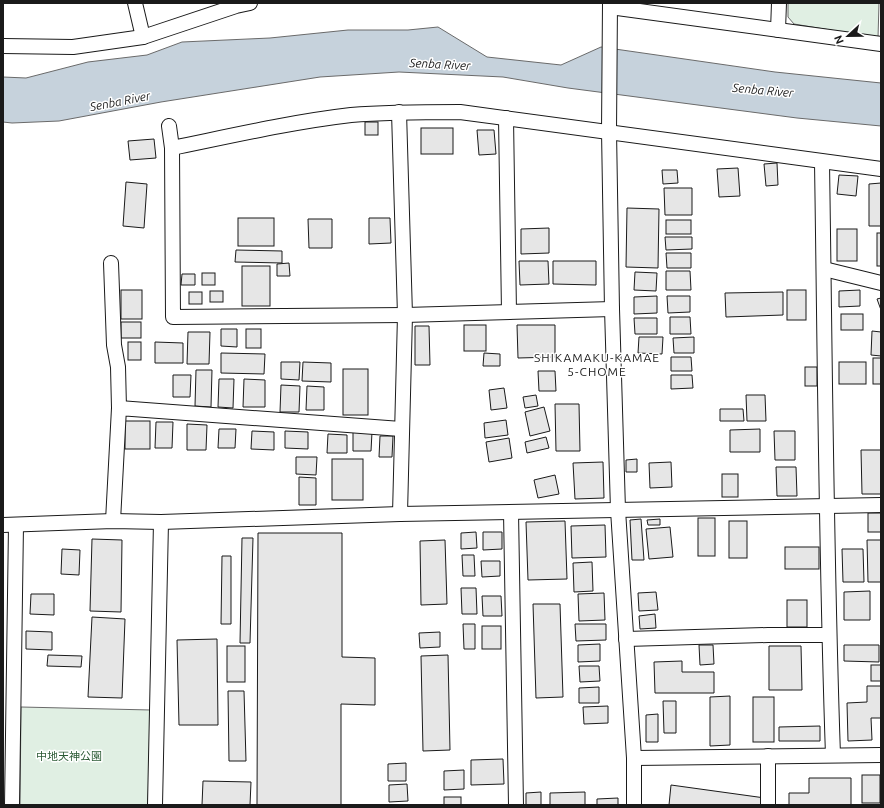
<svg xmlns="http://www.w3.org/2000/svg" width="884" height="808" font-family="Ubuntu,'Noto Sans JP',sans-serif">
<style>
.green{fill:#e0efe3;stroke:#6a6a6a}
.water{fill:#c6d2dc;stroke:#6a6a6a}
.building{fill:#e6e6e6;stroke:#1a1a1a}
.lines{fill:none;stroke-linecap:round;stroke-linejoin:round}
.minor-casing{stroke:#1a1a1a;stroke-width:16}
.minor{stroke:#fff;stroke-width:14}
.labels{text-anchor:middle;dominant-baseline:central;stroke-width:3;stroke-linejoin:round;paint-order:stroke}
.park-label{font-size:11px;fill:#2b5a34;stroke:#fff}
.water-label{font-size:12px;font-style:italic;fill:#1a1a1a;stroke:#fff}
.neighbourhood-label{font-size:12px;letter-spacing:1px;fill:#1a1a1a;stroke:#fff}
</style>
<rect width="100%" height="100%" fill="#fff"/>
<g class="green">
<path d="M788,3h91l-1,35 -84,-14 -6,-7z"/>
<path d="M21,707l130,3 -3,95h-128z"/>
</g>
<path class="water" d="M438,27l49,30 74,8 40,-18 174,25 106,11v43l-84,-8 -229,-30 -65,-11 -104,-5 -79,5 -159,25 -102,19 -47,2 -9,-1v-45l23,1 62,-16 59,-7 35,-13 88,-4 78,-8h60z"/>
<g class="building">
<rect x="365" y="122" width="13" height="13"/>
<rect x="421" y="128" width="32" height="26"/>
<path d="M477,130h17l2,24 -17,1z"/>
<path d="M154,139l2,19 -26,2 -2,-19z"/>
<path d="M777,163l1,22 -12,1 -2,-22z"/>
<path d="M738,168l2,28 -21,1 -2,-28z"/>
<path d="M662,170h15l1,13 -15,1z"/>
<path d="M839,175l19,1 -2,20 -19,-2z"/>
<path d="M126,182l21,2 -3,44 -21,-2z"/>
<path d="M881,183v43h-12v-42z"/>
<path d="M664,188h28v27h-27z"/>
<path d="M627,208l32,1 -1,59 -32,-1z"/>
<rect x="238" y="218" width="36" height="28"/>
<path d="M369,218h21l1,25 -22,1z"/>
<path d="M308,219h24v29h-23z"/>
<rect x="666" y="220" width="25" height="14"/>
<path d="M549,228v25l-28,1v-25z"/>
<rect x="837" y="229" width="20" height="32"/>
<rect x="877" y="233" width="4" height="33"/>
<path d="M665,237h27v12l-26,1z"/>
<path d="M236,250l46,1v12l-47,-1z"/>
<path d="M666,253h25v15h-24z"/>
<path d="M519,261h29l1,23 -29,1z"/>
<path d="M553,261h43v24l-43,-1z"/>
<path d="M289,263l1,13h-13v-12z"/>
<rect x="242" y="266" width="28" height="40"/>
<path d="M666,271h24l1,19h-25z"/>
<path d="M635,272l22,1 -1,18 -22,-1z"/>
<rect x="202" y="273" width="13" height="12"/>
<path d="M182,274h13v11h-14z"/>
<rect x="121" y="290" width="21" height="29"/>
<rect x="787" y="290" width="19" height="30"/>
<path d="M860,290v16l-21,1v-16z"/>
<rect x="210" y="291" width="13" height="11"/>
<rect x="189" y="292" width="13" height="12"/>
<path d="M783,292v23l-57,2 -1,-24z"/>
<path d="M657,296v17l-23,1v-17z"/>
<path d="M667,296h23v16l-22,1z"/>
<path d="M881,298v12l-4,-11z"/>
<rect x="841" y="314" width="22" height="16"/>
<path d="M670,317h20l1,17h-21z"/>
<path d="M634,318h23v16h-22z"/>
<rect x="121" y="322" width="20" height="16"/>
<rect x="464" y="325" width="22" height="26"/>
<path d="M517,325h38v32l-37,1z"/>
<path d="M415,326h14l1,39h-15z"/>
<path d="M221,329h16v18l-16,-1z"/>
<rect x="246" y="329" width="15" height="19"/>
<path d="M872,331l9,1v24l-10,-1z"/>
<path d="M188,332h22l-1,32h-22z"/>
<path d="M639,337h24l-1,17 -24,-1z"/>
<path d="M694,337v16h-20l-1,-15z"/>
<rect x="128" y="342" width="13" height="18"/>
<path d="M155,342l28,1v20h-28z"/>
<path d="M221,353l44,1 -1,20 -43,-1z"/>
<path d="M484,353l16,1v12h-17z"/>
<path d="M671,357h20l1,14h-21z"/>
<rect x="873" y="358" width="8" height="26"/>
<path d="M281,362h19l-1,18 -18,-1z"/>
<path d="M303,362l28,1v19l-29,-1z"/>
<rect x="839" y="362" width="27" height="22"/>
<rect x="805" y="367" width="12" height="19"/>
<rect x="343" y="369" width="25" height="46"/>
<path d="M196,370h16l-1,37 -16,-1z"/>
<path d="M538,371h17l1,20h-17z"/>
<path d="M173,375h18l-1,22h-17z"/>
<path d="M671,375h21l1,13 -22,1z"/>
<path d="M219,379h15l-1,29 -15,-1z"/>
<path d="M244,379l21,1v27h-22z"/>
<path d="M281,385l19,1 -1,26h-19z"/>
<path d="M307,386l17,1v23h-18z"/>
<path d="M504,388l3,20 -16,2 -2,-20z"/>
<path d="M536,395l2,11 -13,2 -2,-11z"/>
<path d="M746,395h19l1,26h-19z"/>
<path d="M555,404h24l1,47h-24z"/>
<path d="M544,407l6,24 -20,5 -5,-24z"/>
<path d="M720,409h23l1,12h-24z"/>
<path d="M506,420l2,15 -23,3 -1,-15z"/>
<rect x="125" y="421" width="25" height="28"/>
<path d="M156,422h17l-1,26h-17z"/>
<path d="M187,424l20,1 -1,25h-19z"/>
<path d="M219,429h17l-1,19h-17z"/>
<path d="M760,429v23h-30v-22z"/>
<path d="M252,431l22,1v18l-23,-1z"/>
<path d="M285,431l23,1v17l-23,-1z"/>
<path d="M774,431h21v29h-20z"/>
<path d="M353,432h19l-1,19h-18z"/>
<path d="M328,434l19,1v18h-20z"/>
<path d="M380,436h13l-1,21h-13z"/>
<path d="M546,437l3,11 -22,5 -2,-11z"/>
<path d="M509,438l3,20 -23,4 -3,-20z"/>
<path d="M861,450h20v44h-19z"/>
<path d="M296,457h21l-1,18 -20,-1z"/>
<rect x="332" y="459" width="31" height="41"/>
<path d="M637,459v13h-11v-12z"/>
<path d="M603,462l1,36 -29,1 -2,-36z"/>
<path d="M671,462l1,25 -22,1 -1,-25z"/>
<path d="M776,467h20l1,29h-20z"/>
<rect x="722" y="474" width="16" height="23"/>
<path d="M555,475l4,19 -21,4 -4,-18z"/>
<path d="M299,477l17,1v27h-17z"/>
<rect x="868" y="513" width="13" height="19"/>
<rect x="698" y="518" width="17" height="38"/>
<path d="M641,519l3,41h-12l-2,-40z"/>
<path d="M660,519v6h-12l-1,-5z"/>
<path d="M565,521l2,58 -39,1 -2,-58z"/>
<rect x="729" y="521" width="18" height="37"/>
<path d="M605,525l1,32 -34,1 -1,-32z"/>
<path d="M670,527l3,30 -24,2 -3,-30z"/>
<path d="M476,532l1,16 -16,1v-16z"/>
<path d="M483,532h19v17l-19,1z"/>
<path d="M258,533h84v124l33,1v47l-34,-1v101h-84z"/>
<path d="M242,538h11l-3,105h-10z"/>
<path d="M92,539l30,1 -1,72 -31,-1z"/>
<path d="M445,540l2,64 -26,1 -1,-64z"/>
<path d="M867,540h14v42h-13z"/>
<rect x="785" y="547" width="34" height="22"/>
<path d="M62,549l18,1 -1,25 -18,-1z"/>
<path d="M842,549h21l1,33h-21z"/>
<path d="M462,555h12l1,21h-12z"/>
<path d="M222,556h9v68h-10z"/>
<path d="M481,561h19v15l-18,1z"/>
<path d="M592,562l1,29 -19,1 -1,-29z"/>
<path d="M461,588h15l1,26h-15z"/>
<path d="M870,591v29h-26v-28z"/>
<path d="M656,592l2,18 -19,1 -1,-18z"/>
<path d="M604,593l1,27 -26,1 -1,-27z"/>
<path d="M31,594h23v21l-24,-1z"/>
<path d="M482,596h19l1,20h-19z"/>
<rect x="787" y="600" width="20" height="27"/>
<path d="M533,604h27l3,93 -27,1z"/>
<path d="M655,614l1,14 -16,1 -1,-13z"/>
<path d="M92,617l33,2 -3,79 -34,-1z"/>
<path d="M463,624h12v25h-11z"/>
<path d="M575,624h31v16l-30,1z"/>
<rect x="482" y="626" width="19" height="23"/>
<path d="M26,631l26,1v18l-26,-1z"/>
<path d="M440,632v15l-20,1 -1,-15z"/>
<path d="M217,639l1,86h-39l-2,-85z"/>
<path d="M600,644v17l-22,1v-17z"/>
<path d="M699,645h14l1,19 -14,1z"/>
<path d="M844,645h35v17l-35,-1z"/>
<rect x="227" y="646" width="18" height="36"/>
<path d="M769,646h32l1,44h-33z"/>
<path d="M48,655l34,1 -1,11 -34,-1z"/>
<path d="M448,655l2,95 -27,1 -2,-95z"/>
<path d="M682,661v11h32v21h-59l-1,-31z"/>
<rect x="871" y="665" width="10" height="16"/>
<path d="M579,666h20l1,15 -20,1z"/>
<path d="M867,686h14v32h-10l1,22 -24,1 -1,-38 20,-1z"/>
<path d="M599,687v16h-20v-15z"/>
<path d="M228,691h16l2,70h-17z"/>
<path d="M730,696v49l-20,1v-49z"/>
<rect x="753" y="697" width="21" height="45"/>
<path d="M663,701h13v32h-12z"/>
<path d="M608,706v17l-24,1 -1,-17z"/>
<path d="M658,714v28h-12v-27z"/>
<path d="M820,726v15h-41v-14z"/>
<path d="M503,759l1,25 -33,1v-25z"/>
<path d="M406,763v18h-18v-17z"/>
<path d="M464,770v19l-20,1v-19z"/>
<rect x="862" y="775" width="18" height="28"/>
<path d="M809,778h42v27h-62v-12h20z"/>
<path d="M203,781l48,1 -1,23h-48z"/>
<path d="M407,784l1,17 -19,1v-17z"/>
<path d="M671,785l94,13 -1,7h-95z"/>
<path d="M541,792v13h-15v-12z"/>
<path d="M585,792v13h-35v-12z"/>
<rect x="444" y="797" width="17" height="8"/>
<path d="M618,798v7h-21v-6z"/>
</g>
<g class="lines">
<defs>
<g id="minor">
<path d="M135,3l8,34"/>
<path d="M610,3l-1,128 3,178 6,201 16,248v47"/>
<path d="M610,7l271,37"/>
<path d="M778,30l1,-27"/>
<path d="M3,46l70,1 70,-10 93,-31 14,-3"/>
<path d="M399,112l6,203 -5,199"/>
<path d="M506,118l3,194"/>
<path d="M169,126l3,22 1,169 232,-2 207,-6"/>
<path d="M172,148c59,-12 119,-26 179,-33 36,-3 72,-3 109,-3l421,57"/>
<path d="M822,162c3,198 4,395 11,593"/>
<path d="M111,263l3,82 4,22 1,41"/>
<path d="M824,269l57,14"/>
<path d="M511,512l5,293"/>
<path d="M113,521l6,-113 282,21"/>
<path d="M3,525l110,-4 48,1 239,-8 481,-9"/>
<path d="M626,639l142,-4h61"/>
<path d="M768,756v49"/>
<path d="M634,758l247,-3"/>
<path d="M12,805l4,-280"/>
<path d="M155,805l6,-283"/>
</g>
</defs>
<use href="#minor" class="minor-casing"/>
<use href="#minor" class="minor"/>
</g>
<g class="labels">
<g class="park-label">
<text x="69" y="756">中地天神公園</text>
</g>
<g class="water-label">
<text transform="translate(440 64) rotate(3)">Senba River</text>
<text transform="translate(763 90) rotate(5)">Senba River</text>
<text transform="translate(120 101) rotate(-11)">Senba River</text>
</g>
<g class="neighbourhood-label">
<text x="597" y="357">SHIKAMAKU-KAMAE<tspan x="597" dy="14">5-CHOME</tspan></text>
</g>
</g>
<rect width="884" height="808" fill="none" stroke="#1a1a1a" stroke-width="8"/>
<g transform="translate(848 36) rotate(248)" stroke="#ffffff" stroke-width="3" paint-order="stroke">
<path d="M0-3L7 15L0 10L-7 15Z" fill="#1a1a1a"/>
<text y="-6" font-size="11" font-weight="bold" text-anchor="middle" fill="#1a1a1a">N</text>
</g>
</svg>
